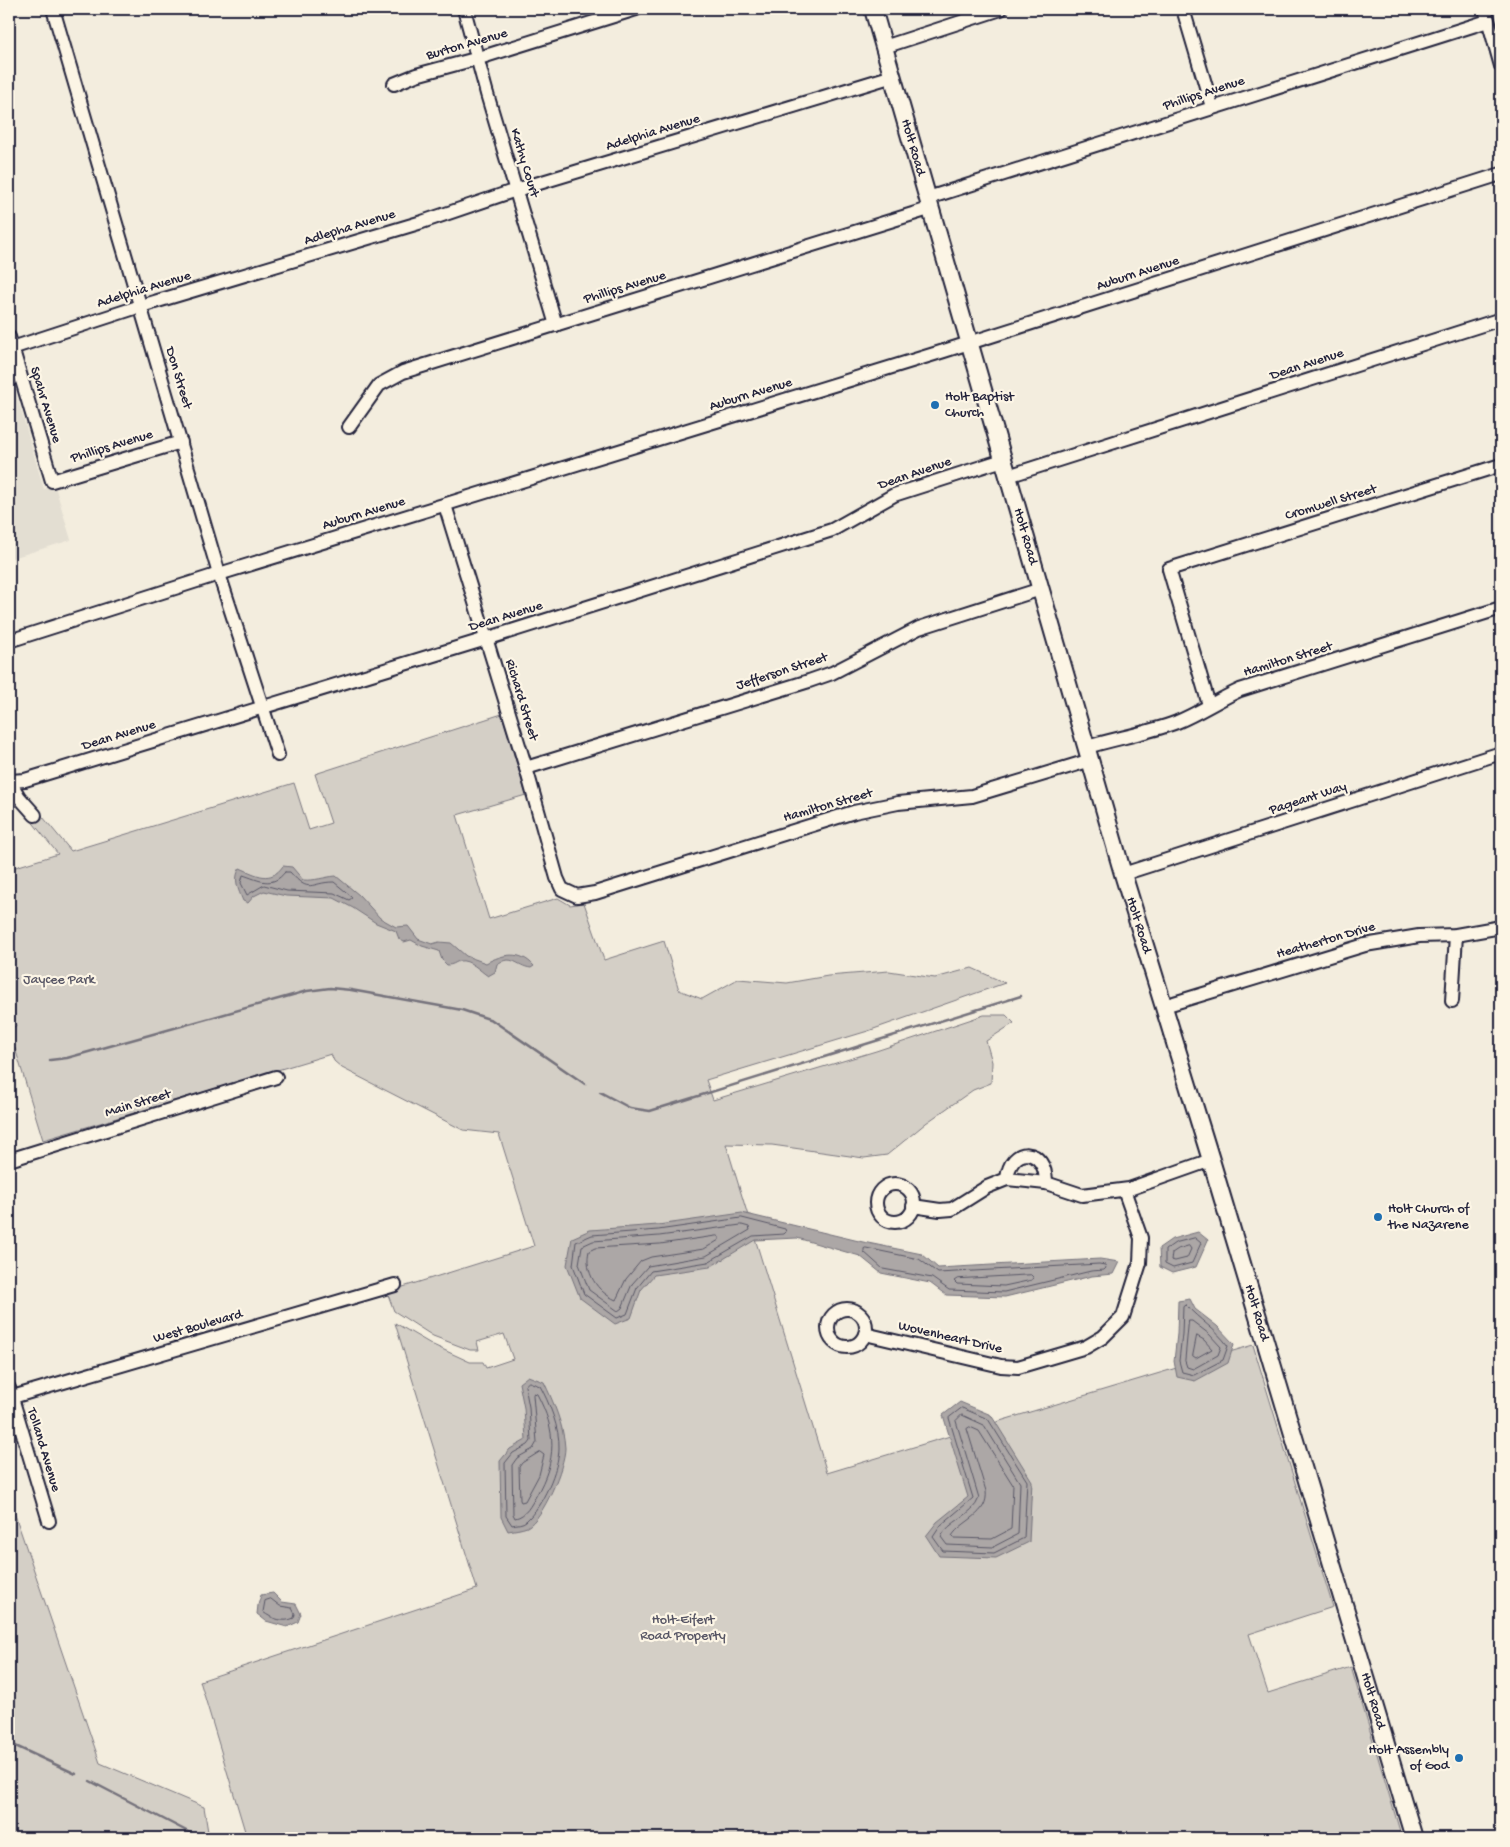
<svg xmlns="http://www.w3.org/2000/svg" width="1510" height="1847" font-family="'Gochi Hand',sans-serif">
<style>
.built{fill:#e3ded2}
.green{fill:#d4cfc6;stroke:#7b7880}
.water{fill:#aca7a6;stroke:#75727b}
.lines{fill:none;stroke-linecap:round;stroke-linejoin:round}
.shore{stroke:#595766;stroke-width:1}
.stream{stroke:#75727b;stroke-width:2.5}
.minor-casing{stroke:#22223b;stroke-width:16}
.major-casing{stroke:#22223b;stroke-width:20}
.minor{stroke:#fcf5e5;stroke-width:12}
.major{stroke:#fcf5e5;stroke-width:16}
.poi-dot{fill:#1f6fb2;stroke:#fcf5e5;stroke-width:2}
.labels{text-anchor:middle;dominant-baseline:central;stroke-width:4.5;stroke-linejoin:round;paint-order:stroke}
.street-label{font-size:14px;fill:#22223b;stroke:#fcf5e5}
.poi-label{font-size:14px;fill:#22223b;stroke:#fcf5e5;text-anchor:start}
.park-label{font-size:14px;fill:#575665;stroke:#fcf5e5}
</style>
<rect width="100%" height="100%" fill="#f3edde"/>
<filter id="ink" filterUnits="userSpaceOnUse"><feTurbulence type="fractalNoise" baseFrequency=".02" numOctaves="2"/><feDisplacementMap in="SourceGraphic" scale="10" xChannelSelector="R" yChannelSelector="G"/><feConvolveMatrix kernelMatrix="1 2 1 2 8 2 1 2 1" color-interpolation-filters="sRGB"/></filter>
<g filter="url(#ink)">
<path class="built" d="M9,369l35,120 11,-3 16,54 -62,19z"/>
<g class="green">
<path d="M502,714l24,81 -69,20 32,104 69,-21 12,7 14,-2 20,57 60,-19 15,49 23,9 36,-20 49,4 41,-7 61,-5 46,7 37,-10 33,15 -137,48 -162,49 7,20 163,-49 108,-36h22l8,8 -28,18 6,21 -1,21 -18,7 -47,33 -39,32 -23,3 -92,-13 -46,-1 101,329 426,-128 80,262 -84,27 19,59 83,-26 51,171h-1155l-47,-157 277,-92 -82,-266 36,21 39,18h13l3,6 27,-9 -9,-25 -27,8 2,8h-9l-37,-14 -39,-25 -7,-19 147,-46 -35,-112 -36,-4 -121,-62 -8,-7 -3,-7 -288,86 -28,-92 -6,1v-20l7,-3 -7,-22v-135l49,-15 -28,-35 8,-8 33,40 223,-68 15,47 22,-7 -16,-49z"/>
<path d="M13,1509l87,254 104,44 5,31h-200v-328z"/>
</g>
<g class="water">
<path d="M283,866l9,1 11,13c12,1 21,-3 33,-4l23,19 21,23 16,9 12,-1 10,13 14,5 7,-2 12,1 15,13 20,7c17,-9 34,-13 48,3l-3,2c-15,-2 -18,-14 -34,-4l-2,8 -7,4c-8,-5 -18,-17 -29,-15 -5,2 -6,4 -12,4l-5,-5 -3,-9 -17,-5 -11,-6 -7,2 -5,-3 -3,-8 -20,-8 -23,-15 -19,-10 -48,-2 -22,-5 -10,5 -6,7 -5,-2c-5,-12 -10,-22 -3,-33 17,7 30,16 43,-2z"/>
<path d="M742,1213l121,29 59,12 16,14 162,-9 19,3 -6,12 -21,2 -87,21 -59,-2 -16,-12 -49,-10 -21,-17 -63,-18 -42,2 -45,27 -56,8 -13,15 -10,28 -16,6 -35,-26 -13,-33 5,-27 18,-8 68,-5z"/>
<path d="M1198,1232l10,8 -12,27 -24,6 -12,-6 -1,-19 13,-9z"/>
<path d="M1190,1299l5,10 22,17 17,18 -6,19 -33,18 -18,-4 -3,-16 3,-27 1,-33z"/>
<path d="M528,1376l16,6c9,19 20,44 21,66 0,18 -22,71 -38,79 -5,2 -13,3 -19,4l-7,-14 -1,-56 10,-12 16,-9 -2,-32 -5,-25z"/>
<path d="M960,1402l31,13 41,66 -3,61 -33,16 -57,-2 -13,-20 11,-14 31,-25 -25,-82z"/>
<path d="M273,1593l9,9 14,2 5,10 -3,8 -11,5 -21,-6 -9,-7 1,-9 3,-10z"/>
</g>
<g class="lines">
<g class="shore">
<path d="M285,872h5c20,23 20,10 44,10l17,14 1,2 -3,2 -15,-7 -47,-2 -23,-6 -17,10 -6,-12 2,-8c16,5 29,14 42,-3z"/>
<path d="M742,1218l43,11 1,3 -2,2 -31,2 -45,26 -57,9 -14,17 -10,26 -10,4 -33,-24 -11,-29 3,-23 16,-7 66,-5z"/>
<path d="M742,1225l7,2 1,3 -44,26 -58,10 -16,18 -10,24 -4,3 -29,-21 -10,-26 3,-18 11,-5 66,-5z"/>
<path d="M717,1236l2,1v3l-15,9 -53,8 -10,4 -15,18 -10,21c-19,-8 -32,-28 -27,-49l6,-3 65,-4z"/>
<path d="M1195,1238l6,5 -9,20 -19,5 -8,-4v-14l10,-7z"/>
<path d="M1189,1246l2,3 -4,9 -12,3 -4,-1 1,-7 6,-4z"/>
<path d="M866,1248l53,11 19,14 161,-9 6,1 1,3 -2,2 -13,1 -87,21 -55,-2 -17,-12 -49,-9 -19,-17v-3z"/>
<path d="M1031,1275l2,2 -1,3 -28,6 -47,-2 -3,-3 3,-2z"/>
<path d="M1186,1305c13,15 30,24 42,41l-5,14 -29,15 -12,-3 -3,-11 3,-27 1,-27z"/>
<path d="M1189,1321h3l17,13 12,13 -3,8 -25,14 -6,-2 -2,-6z"/>
<path d="M1197,1336l7,4 8,9 -16,9 -3,-2z"/>
<path d="M529,1382l11,4c9,16 20,43 19,62 0,21 -17,59 -33,73 -3,3 -10,3 -14,4l-6,-9 -1,-53 8,-10 15,-8 3,-4 -2,-34 -4,-21z"/>
<path d="M534,1393l3,1c20,38 20,65 -1,102 -5,9 -10,20 -21,22l-2,-4 -1,-49 5,-7 16,-9 4,-7 -4,-47z"/>
<path d="M962,1408l26,11 39,62 -3,57 -30,15 -51,-2 -10,-14 8,-12 32,-27 -24,-80z"/>
<path d="M962,1415l22,10 36,58 -2,51 -25,13 -46,-2 -6,-8c7,-16 32,-21 38,-39l-23,-77z"/>
<path d="M970,1427l9,4 34,54 -2,44 -19,10 -38,-1 -2,-2c10,-16 37,-21 34,-45l-19,-62z"/>
<path d="M540,1452l4,3 -5,20 -14,26 -4,1 -1,-2 -1,-33 3,-4z"/>
<path d="M271,1599l9,7 12,2 3,6 -1,4c-10,5 -22,1 -31,-6l2,-11z"/>
</g>
<g class="stream">
<path d="M50,1060l17,-2 240,-67 23,-3 21,2 111,20 30,10 93,64"/>
<path d="M600,1092l30,16 20,3 371,-115"/>
<path d="M9,1743l67,31"/>
<path d="M90,1781l110,57"/>
</g>
<defs>
<g id="minor">
<path d="M53,9l166,565 59,181"/>
<path d="M464,9l23,85 69,231"/>
<path d="M1183,9l29,98"/>
<path d="M1485,9l16,57"/>
<path d="M884,47l117,-38"/>
<path d="M394,84l22,-9 63,-17 157,-49"/>
<path d="M928,198l560,-177"/>
<path d="M9,337l43,144 129,-39"/>
<path d="M12,348l129,-42 281,-84 94,-32 377,-114"/>
<path d="M349,427l30,-42 24,-13 529,-164"/>
<path d="M1008,476l493,-157"/>
<path d="M445,505l81,263 31,110 5,11 15,7 18,-3 259,-81 44,-9 74,-7 119,-36"/>
<path d="M9,641l210,-67 725,-223 557,-177"/>
<path d="M1209,705l-40,-136 332,-104"/>
<path d="M1087,747c30,-9 61,-14 90,-25 22,-9 41,-22 63,-32l261,-82"/>
<path d="M526,768l283,-87 23,-8 87,-45 122,-39"/>
<path d="M9,780l10,17 16,18"/>
<path d="M10,781l15,-1 461,-141 346,-109 62,-35 109,-35"/>
<path d="M1123,874l378,-121"/>
<path d="M1452,1001l4,-66"/>
<path d="M1164,1006l201,-61 54,-9 37,-1 45,-8"/>
<path d="M9,1160l267,-83"/>
<path d="M1007,1179c3,-34 39,-33 39,4"/>
<circle cx="895" cy="1203" r="19"/>
<path d="M913,1206l27,4 12,-1 35,-22 20,-8 39,4 36,12 47,-6 82,-29"/>
<circle cx="847" cy="1328" r="19"/>
<path d="M865,1334l136,32 17,1 68,-20 17,-10 20,-20 17,-54 1,-25 -17,-48"/>
<path d="M9,1388l40,133"/>
<path d="M9,1398l386,-113"/>
</g>
<g id="major">
<path id="s1" d="M873,9l250,865 88,286 203,678"/>
</g>
</defs>
<use href="#minor" class="minor-casing"/>
<use href="#major" class="major-casing"/>
<use href="#minor" class="minor"/>
<use href="#major" class="major"/>
</g>
</g>
<g class="poi-dot">
<circle cx="935" cy="405" r="5"/>
<circle cx="1378" cy="1217" r="5"/>
<circle cx="1459" cy="1758" r="5"/>
</g>
<g class="labels">
<g class="street-label">
<text transform="translate(467 45) rotate(-16)">Burton Avenue</text>
<text transform="translate(1204 94) rotate(-18)">Phillips Avenue</text>
<text transform="translate(653 133) rotate(-17)">Adelphia Avenue</text>
<text stroke="none"><textPath href="#s1" startOffset="144">Holt Road</textPath></text>
<text transform="translate(524 163) rotate(73)">Kathy Court</text>
<text transform="translate(350 228) rotate(-17)">Adlepha Avenue</text>
<text transform="translate(1138 274) rotate(-18)">Auburn Avenue</text>
<text transform="translate(625 288) rotate(-17)">Phillips Avenue</text>
<text transform="translate(144 290) rotate(-17)">Adelphia Avenue</text>
<text transform="translate(1307 365) rotate(-18)">Dean Avenue</text>
<text transform="translate(178 378) rotate(73)">Don Street</text>
<text transform="translate(751 395) rotate(-17)">Auburn Avenue</text>
<text transform="translate(45 405) rotate(73)">Spahr Avenue</text>
<text transform="translate(112 447) rotate(-17)">Phillips Avenue</text>
<text transform="translate(915 474) rotate(-19)">Dean Avenue</text>
<text transform="translate(1331 503) rotate(-17)">Cromwell Street</text>
<text transform="translate(364 514) rotate(-17)">Auburn Avenue</text>
<text stroke="none"><textPath href="#s1" startOffset="549">Holt Road</textPath></text>
<text transform="translate(506 617) rotate(-17)">Dean Avenue</text>
<text transform="translate(1288 660) rotate(-17)">Hamilton Street</text>
<text transform="translate(782 672) rotate(-18)">Jefferson Street</text>
<text transform="translate(521 700) rotate(73)">Richard Street</text>
<text transform="translate(119 736) rotate(-17)">Dean Avenue</text>
<text transform="translate(1308 799) rotate(-18)">Pageant Way</text>
<text transform="translate(828 806) rotate(-16)">Hamilton Street</text>
<text stroke="none"><textPath href="#s1" startOffset="954">Holt Road</textPath></text>
<text transform="translate(1326 941) rotate(-16)">Heatherton Drive</text>
<text transform="translate(138 1104) rotate(-17)">Main Street</text>
<text stroke="none"><textPath href="#s1" startOffset="1359">Holt Road</textPath></text>
<text transform="translate(198 1327) rotate(-16)">West Boulevard</text>
<text transform="translate(950 1338) rotate(13)">Wovenheart Drive</text>
<text transform="translate(43 1450) rotate(73)">Tolland Avenue</text>
<text stroke="none"><textPath href="#s1" startOffset="1764">Holt Road</textPath></text>
</g>
<g class="poi-label">
<text x="945" y="397">Holt Baptist<tspan x="945" dy="16">Church</tspan></text>
<text x="1388" y="1209">Holt Church of<tspan x="1388" dy="16">the Nazarene</tspan></text>
<text x="1449" y="1750" text-anchor="end">Holt Assembly<tspan x="1449" dy="16">of God</tspan></text>
</g>
<g class="park-label">
<text x="59" y="980">Jaycee Park</text>
<text x="683" y="1620">Holt-Eifert<tspan x="683" dy="16">Road Property</tspan></text>
</g>
</g>
<rect width="1510" height="1847" fill="none" stroke="#fcf5e5" stroke-width="30"/>
<rect x="15" y="15" width="1480" height="1817" fill="none" stroke="#22223b" stroke-width="2" filter="url(#ink)"/>
</svg>
